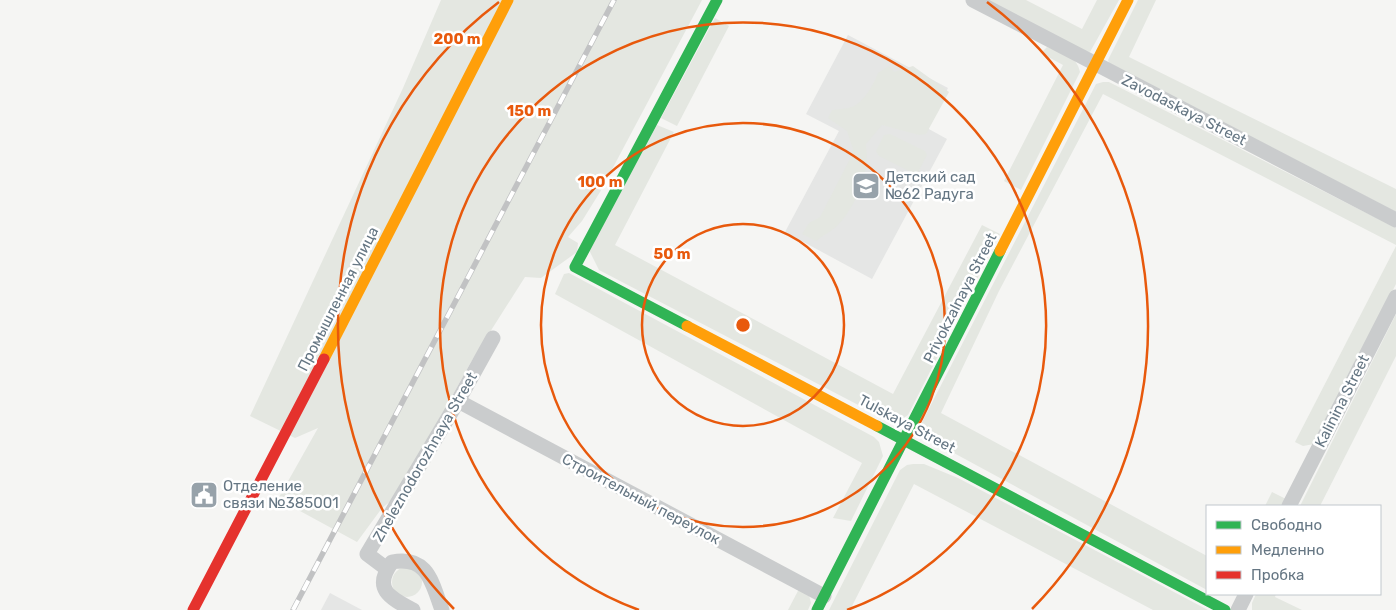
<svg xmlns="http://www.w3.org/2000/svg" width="1396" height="610" font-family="Rubik,sans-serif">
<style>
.built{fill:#e5e6e5}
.green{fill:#e4e7e1}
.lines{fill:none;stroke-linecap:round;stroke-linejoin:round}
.street{stroke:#cacccd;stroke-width:15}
.fast{stroke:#30b455;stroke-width:11}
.slow{stroke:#ff9f0a;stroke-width:11}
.jam{stroke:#e5322d;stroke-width:11}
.rail-casing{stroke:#c1c2c3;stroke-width:5.5}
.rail{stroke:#fff;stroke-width:4;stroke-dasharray:11;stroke-linecap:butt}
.ring{fill:none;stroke:#e8590c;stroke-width:2.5}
.labels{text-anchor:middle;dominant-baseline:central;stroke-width:5;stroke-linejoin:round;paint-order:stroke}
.street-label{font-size:15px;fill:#657683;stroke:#fff}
.poi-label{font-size:15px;fill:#657683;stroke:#fff;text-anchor:start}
.centre{fill:#e8590c;stroke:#fff;stroke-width:2.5}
.ring-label{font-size:15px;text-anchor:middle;font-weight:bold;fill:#e8590c;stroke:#fff;stroke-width:5;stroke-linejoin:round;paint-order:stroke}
</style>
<rect width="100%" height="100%" fill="#f5f5f3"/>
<g class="built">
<path d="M848,35l100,53 -21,40 20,11 -75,140 -87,-47 54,-101 -33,-17z"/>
<path d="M330,593l32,17h-41z"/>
</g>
<g class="green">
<path d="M441,0h261l-102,192 -18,29 -14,16 10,6 -1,9 -36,26 -16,-1 -54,85 -75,135 -14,11 -25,34 -79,-43 40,-71 -23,10 -45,-22 153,-328z"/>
<path d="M984,0h42l56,29 15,-29h22l-29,52 -6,-1z"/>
<path d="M1138,0h18l-27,57 267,132v23l-287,-149 -1,-3z"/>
<path d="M715,18l14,8 -52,100 -16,-8z"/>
<path d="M1047,47c14,6 30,8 33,25l-59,118 -17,-9 59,-116 -22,-12z"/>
<path d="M889,66l5,6 19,-6 36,26 -23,42 -7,1 -37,-10 -16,19c4,29 -9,60 -28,81 -6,6 -16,11 -22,16l-14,-7 7,-11 11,-6 29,-56 4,-12 -6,-18 -19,-13 4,-8c6,-1 14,-1 20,-3 12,-5 22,-23 26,-34z"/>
<path d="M1103,82h6l287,146v17l-293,-151 -104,197 -58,122 266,143v34l-279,-151 -5,-5 -3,-8 176,-342z"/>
<path d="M657,125l17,7 -59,113 278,149 89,-169 18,9 -92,181 -9,6h-10l-290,-151 -10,-20z"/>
<path d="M890,134l35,17 2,4 -9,17 -5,1 -34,-17 -3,-5 8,-16z"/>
<path d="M1396,246v38l-82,160 -11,2 -8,-4z"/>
<path d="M569,273l305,164 5,5 4,14 -32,65 -18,-3 29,-55 -307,-169 9,-20z"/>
<path d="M1396,314v42l-76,150h-20z"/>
<path d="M913,464h11l34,14 250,132h-55l-239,-126 -64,126h-21l71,-140 7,-5z"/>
<path d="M1272,492l14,7 -4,7h-17z"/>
<circle cx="407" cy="582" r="15"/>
<path d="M800,587l9,8 2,8 -3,7h-20z"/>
<path d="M1256,594h20l-1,3 27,13h-50v-7z"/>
</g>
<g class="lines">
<g class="street">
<path d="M973,0l423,220"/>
<path d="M458,401l366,195"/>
<path d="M1289,506l107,-209"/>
<path d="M387,569l-20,-15 91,-153 35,-63"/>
<path d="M413,610c-23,-12 -41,-21 -21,-48 36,-7 40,21 50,48"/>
<path d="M1238,610l8,-16"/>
</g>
<g class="fast">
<path d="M687,326l-112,-59 142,-267"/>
<path d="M877,426l348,184"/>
<path d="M817,610l183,-359"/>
</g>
<g class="slow">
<path d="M1000,251l128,-251"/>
<path d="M687,326l190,100"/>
<path d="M324,359l184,-359"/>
</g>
<path class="jam" d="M193,610l131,-251"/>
<defs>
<path id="rail" d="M293,610l321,-610"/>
</defs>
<use href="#rail" class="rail-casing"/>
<use href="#rail" class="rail"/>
</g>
<g class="ring">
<circle cx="743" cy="325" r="101"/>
<circle cx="743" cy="325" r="202"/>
<path d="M639 610A303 303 0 1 1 847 610"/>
<path d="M454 609A405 405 0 0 1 499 2M987 2A405 405 0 0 1 1032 609"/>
</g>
<defs>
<symbol id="school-square" viewBox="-11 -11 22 22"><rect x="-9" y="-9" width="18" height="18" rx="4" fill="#97a2aa" stroke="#fff"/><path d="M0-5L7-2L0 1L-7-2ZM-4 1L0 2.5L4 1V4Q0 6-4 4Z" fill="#fff"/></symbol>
<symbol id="civic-square" viewBox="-11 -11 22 22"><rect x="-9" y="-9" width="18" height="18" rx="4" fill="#97a2aa" stroke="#fff"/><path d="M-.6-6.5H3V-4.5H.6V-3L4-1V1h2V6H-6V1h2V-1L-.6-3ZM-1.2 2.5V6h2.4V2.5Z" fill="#fff"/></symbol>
</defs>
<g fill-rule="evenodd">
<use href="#school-square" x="850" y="170" width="32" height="32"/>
<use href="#civic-square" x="188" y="479" width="32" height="32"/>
</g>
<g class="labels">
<g class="street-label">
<text transform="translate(1184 110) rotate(27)">Zavodaskaya Street</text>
<text transform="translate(960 298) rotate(-63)">Privokzalnaya Street</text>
<text transform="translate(338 299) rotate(-63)">Промышленная улица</text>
<text transform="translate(1342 401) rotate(-63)">Kalinina Street</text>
<text transform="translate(907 424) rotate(28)">Tulskaya Street</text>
<text transform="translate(425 457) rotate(-60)">Zheleznodorozhnaya Street</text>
<text transform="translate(641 499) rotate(28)">Строительный переулок</text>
</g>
<g class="poi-label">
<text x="885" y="177">Детский сад<tspan x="885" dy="17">№62 Радуга</tspan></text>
<text x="223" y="486">Отделение<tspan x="223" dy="17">связи №385001</tspan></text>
</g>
</g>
<circle cx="743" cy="325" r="8" class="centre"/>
<g class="ring-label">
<text x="457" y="44">200 m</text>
<text x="529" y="116">150 m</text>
<text x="600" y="187">100 m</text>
<text x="672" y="259">50 m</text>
</g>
<rect x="1206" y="505" width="175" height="90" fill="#ffffff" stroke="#c1c8cd"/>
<rect x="1216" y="521" width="25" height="8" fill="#30b455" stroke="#c1c8cd"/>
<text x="1251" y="530" font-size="15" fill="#657683">Свободно</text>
<rect x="1216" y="546" width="25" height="8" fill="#ff9f0a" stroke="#c1c8cd"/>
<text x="1251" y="555" font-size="15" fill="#657683">Медленно</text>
<rect x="1216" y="571" width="25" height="8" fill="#e5322d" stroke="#c1c8cd"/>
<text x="1251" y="580" font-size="15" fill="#657683">Пробка</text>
</svg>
